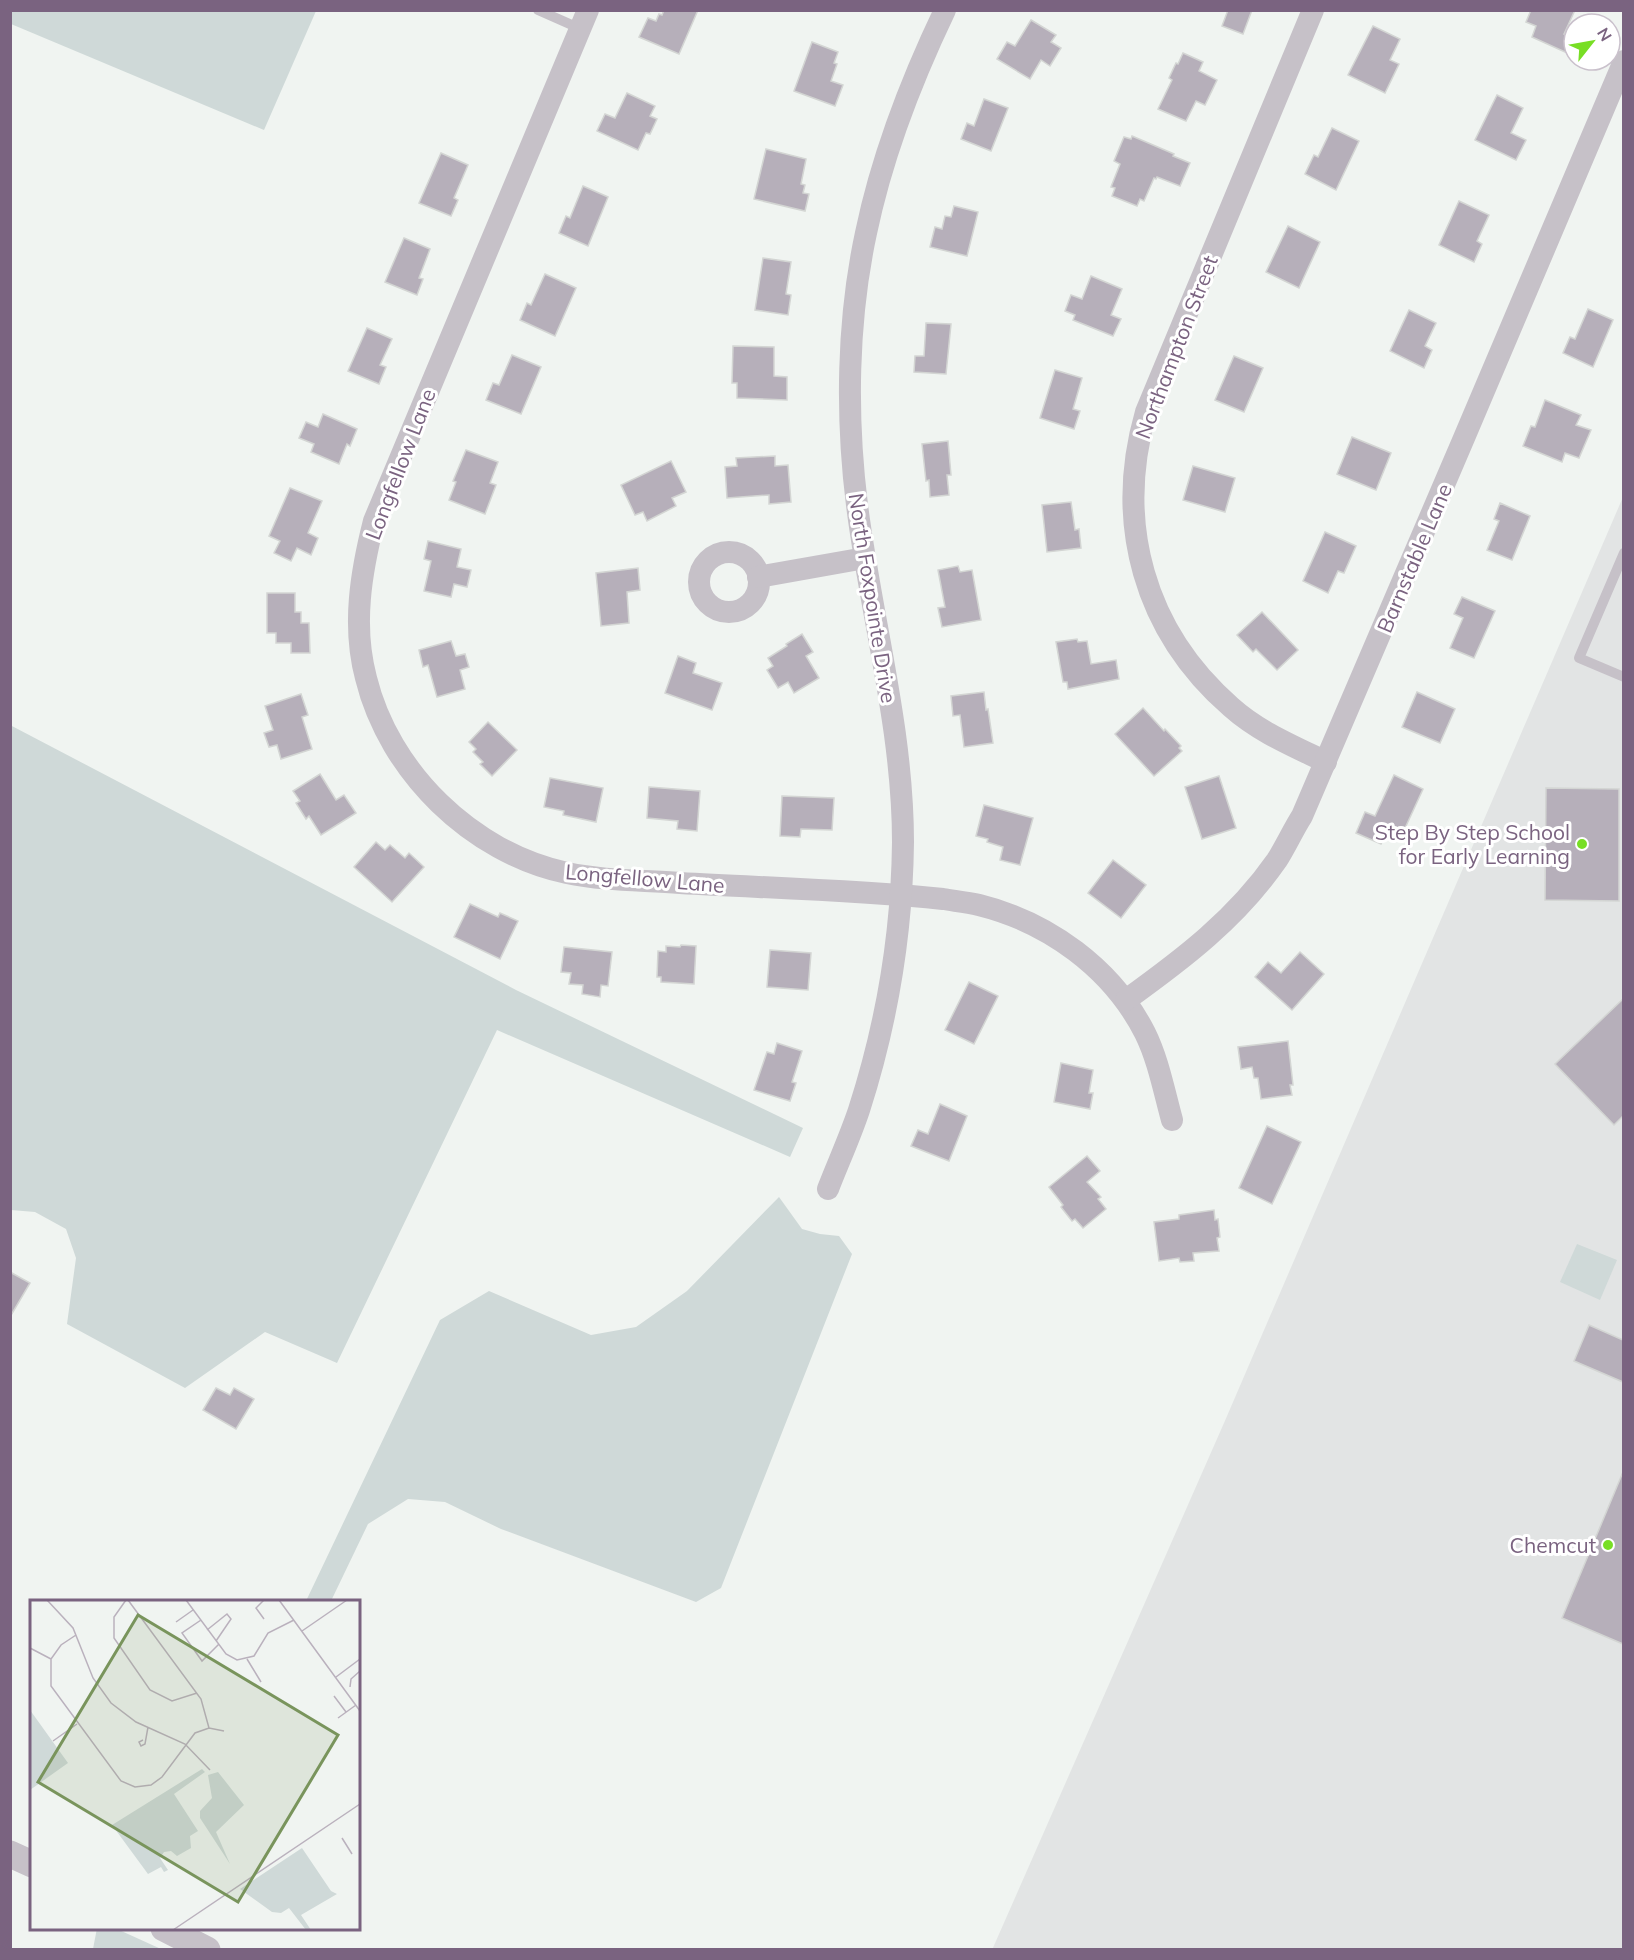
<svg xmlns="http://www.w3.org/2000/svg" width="1634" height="1960" font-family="Mulish,sans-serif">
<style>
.built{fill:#e2e4e4}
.green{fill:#cfd9d8}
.building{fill:#b6afba;stroke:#d3d5d3;stroke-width:1.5}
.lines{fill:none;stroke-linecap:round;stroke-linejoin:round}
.service{stroke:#c6c1c8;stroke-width:10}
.minor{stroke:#c6c1c8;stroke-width:22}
.tertiary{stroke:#c6c1c8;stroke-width:27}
.poi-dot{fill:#78de25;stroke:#fff;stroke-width:2}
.labels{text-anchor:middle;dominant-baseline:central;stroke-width:6;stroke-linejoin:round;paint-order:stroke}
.street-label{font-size:21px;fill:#7a6380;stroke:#fff}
.poi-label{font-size:21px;fill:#7a6380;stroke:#fff;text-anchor:end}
.inset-road{fill:none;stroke:#bab1bd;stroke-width:1.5}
.view{fill:#79945c;fill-opacity:0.15;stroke:#79945c;stroke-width:3}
.inset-edge{fill:none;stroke:#7a6380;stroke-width:3}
</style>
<rect width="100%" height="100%" fill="#f0f4f1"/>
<path class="built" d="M1623,497v1452l-631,1 232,-527z"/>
<g class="green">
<path d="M10,11l1,-1 305,1 -52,119 -253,-106z"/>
<path d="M10,725l506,265 287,138 -13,29 -293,-127 -160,333 -72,-31 -80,56 -118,-64 9,-66 -10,-29 -31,-17 -24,-2z"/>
<path d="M779,1197l23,32 18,5 19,2 13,18 -131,334 -25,14 -195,-73 -56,-27 -37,-3 -40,25 -37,77h-25l134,-281 49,-29 102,44 45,-8 51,-36z"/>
<path d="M1577,1244l40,16 -17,40 -40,-18z"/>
<path d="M97,1928l20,1 44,20h-68z"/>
</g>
<g class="building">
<path d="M664,10h34l-19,44 -40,-17 9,-19 8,3 3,-7 3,1z"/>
<path d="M1228,10h24l-9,24 -21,-8z"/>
<path d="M1531,10h44l-11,24 8,3 -7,15 -33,-15 4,-11 -10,-4z"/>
<path d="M1031,20l25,15 -5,7 10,6 -11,18 -9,-6 -11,19 -33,-20 10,-17 8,4z"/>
<path d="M1373,26l27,13 -10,21 9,4 -14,29 -37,-18z"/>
<path d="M812,42l26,10 -4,11 3,1 -6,17 12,4 -8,21 -41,-15z"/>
<path d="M1183,53l20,9 -4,9 18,9 -12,25 -9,-4 -10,20 -28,-12 14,-29 -3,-2 7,-15 2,1z"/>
<path d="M627,93l28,13 -5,10 7,3 -7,15 -4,-1 -8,17 -41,-19 8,-17 10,4z"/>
<path d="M1497,95l26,13 -12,25 15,7 -10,20 -41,-20z"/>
<path d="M984,99l24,9 -17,43 -30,-12 6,-16 7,3z"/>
<path d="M1332,128l27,13 -23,49 -31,-16 9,-19 4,2z"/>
<path d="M1132,136l42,18 -1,2 17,7 -10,23 -23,-9 -1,2 -2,-1 -10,23 -4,-2 -3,7 -25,-10 3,-8 -4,-1 9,-23 -6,-3 10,-24 7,2z"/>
<path d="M766,149l40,10 -5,25 4,1 -2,8 6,1 -4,17 -51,-12z"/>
<path d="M441,153l27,12 -14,33 4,2 -7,16 -32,-13z"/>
<path d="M583,186l25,11 -20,49 -29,-13 7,-17 4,2z"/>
<path d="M1459,201l30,14 -12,26 5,3 -8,18 -35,-17z"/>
<path d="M954,206l24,6 -11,44 -37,-9 5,-20 7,2 3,-13 6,1z"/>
<path d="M1288,226l32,16 -21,46 -33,-16z"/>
<path d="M404,238l26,11 -11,29 4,1 -6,16 -32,-13z"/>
<path d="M763,258l28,4 -5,32 5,1 -3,20 -33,-5z"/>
<path d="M545,274l31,14 -21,48 -35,-16 7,-17 4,2z"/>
<path d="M1091,276l31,13 -11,26 10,4 -8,17 -40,-16 2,-5 -10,-4 6,-16 11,4z"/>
<path d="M1588,309l25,11 -20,47 -30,-14 7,-16 5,2z"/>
<path d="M1409,310l27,13 -11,23 7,4 -8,18 -34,-17z"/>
<path d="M926,323l25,1 -5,50 -32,-2 1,-16h9z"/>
<path d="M367,328l25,11 -12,26 6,2 -7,17 -31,-13z"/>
<path d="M733,346l41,1v29l13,1v23l-50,-2v-15h-5z"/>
<path d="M512,355l29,12 -20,47 -35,-14 7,-17 6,2z"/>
<path d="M1234,356l29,12 -19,44 -29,-12z"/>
<path d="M1055,370l27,8 -9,31 7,2 -6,18 -34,-11z"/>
<path d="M1545,400l36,15 -5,10 15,5 -12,28 -14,-5 -3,9 -39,-16 8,-20 4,1z"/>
<path d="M323,414l34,15 -7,17 -3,-2 -8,20 -28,-12 3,-8 -15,-6 7,-16 12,5z"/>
<path d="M1352,437l39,16 -15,37 -39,-16z"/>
<path d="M948,441l3,34h-4l2,20 -19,2 -1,-17 -3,1 -4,-37z"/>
<path d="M466,450l32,12 -8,21 6,2 -11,29 -36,-14 7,-18 -3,-1z"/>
<path d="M775,456v10l13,-1 3,37 -22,2v-9l-42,3 -2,-31 12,-1 -1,-8z"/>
<path d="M671,461l15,31 -14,6 4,8 -29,15 -4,-9 -8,3 -14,-30z"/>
<path d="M1193,466l42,12 -10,34 -42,-12z"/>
<path d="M290,488l32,13 -14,32 10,5 -7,17 -14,-7 -6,13 -17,-8 6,-12 -11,-5z"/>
<path d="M1071,502l4,28 4,-1 2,19 -34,4 -5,-47z"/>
<path d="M1500,503l30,13 -18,44 -25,-10 12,-29 -5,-2z"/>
<path d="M1325,532l31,14 -12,27 -6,-2 -10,22 -25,-12z"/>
<path d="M428,541l33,8 -4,18 14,3 -4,17 -13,-3 -3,13 -27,-6 7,-30 -7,-2z"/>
<path d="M958,566l2,6 12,-2 9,50 -39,7 -4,-19 7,-1 -7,-37z"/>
<path d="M638,568l2,22 -13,2 2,31 -28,3 -5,-53z"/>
<path d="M267,593h28v19h6v11h8l1,30h-19v-10h-15v-10h-9z"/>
<path d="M1462,597l33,14 -21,47 -24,-10 13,-30 -9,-4z"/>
<path d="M1262,612l36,38 -21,20 -21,-21 -3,3 -16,-17z"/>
<path d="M802,634l11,18 -7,4 13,22 -25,15 -6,-11 -10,6 -11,-18 6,-4 -5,-8 19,-12 -1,-2z"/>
<path d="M1077,639l1,3 9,-1 4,23 25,-4 3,19 -51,10 -1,-7h-4l-7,-40z"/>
<path d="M451,641l5,15 9,-2 4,13 -9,3 5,19 -28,8 -9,-32 -5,2 -4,-17z"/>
<path d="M678,656l18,7 -3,10 29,10 -10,27 -47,-17z"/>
<path d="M984,692l2,18 2,-1 5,34 -29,4 -4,-32 -7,1 -2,-20z"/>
<path d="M1417,692l38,17 -15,34 -38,-16z"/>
<path d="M301,694l7,21 -6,2 10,32 -31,10 -4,-14 -8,2 -5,-14 9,-3 -8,-24z"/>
<path d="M1143,708l21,23 1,-2 16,17 -2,2 3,3 -28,25 -39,-42z"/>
<path d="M488,722l29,28 -25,26 -12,-12 3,-2 -10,-10 3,-3 -7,-7z"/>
<path d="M320,774l16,26 8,-5 12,18 -35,22 -12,-19 -3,3 -10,-16 4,-2 -7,-10z"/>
<path d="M1394,775l29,14 -23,50 -14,-7 -5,12 -25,-11 9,-21 10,4z"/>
<path d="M1219,776l17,52 -34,11 -17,-52z"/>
<path d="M550,778l53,10 -7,34 -33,-7 1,-4 -20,-4z"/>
<path d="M649,787l51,4 -3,40 -20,-2 1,-8 -31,-3z"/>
<path d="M1546,788l73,1v112l-74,-1z"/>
<path d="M782,796l52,2 -2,32 -31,-1 -1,8 -20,-1z"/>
<path d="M984,805l49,13 -13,47 -20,-5 3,-13 -16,-5 1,-3 -12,-3z"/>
<path d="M376,842l9,8 5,-5 15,13 4,-5 15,14 -32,35 -38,-35z"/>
<path d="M1113,860l33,25 -25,33 -33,-25z"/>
<path d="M470,904l28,13 2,-4 18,8 -18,38 -46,-22z"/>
<path d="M681,945l15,1 -2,38 -33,-2v-5h-4l1,-26 8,1v-6l14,1z"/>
<path d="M564,947l48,5 -4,34 -7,-1 -1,12 -18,-3 1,-9 -14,-1 2,-11 -10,-1z"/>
<path d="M770,950l41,3 -3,37 -41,-3z"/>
<path d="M1300,952l24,22 -32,36 -37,-33 13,-15 13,11z"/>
<path d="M969,982l29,14 -24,48 -29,-14z"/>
<path d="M1623,999v117l-9,9 -59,-61z"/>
<path d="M1288,1041l5,44h-3l2,10 -31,4 -3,-21h-4l-2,-11 -11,2 -3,-22z"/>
<path d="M777,1043l25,8 -10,31 4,1 -6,18 -36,-11 13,-38 7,2z"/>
<path d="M1061,1063l32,7 -4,23h4l-3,16 -36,-7z"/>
<path d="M940,1104l27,12 -18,45 -38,-15 7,-16 10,4z"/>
<path d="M1267,1126l34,16 -29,62 -33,-16z"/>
<path d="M1087,1156l13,15 -13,11 14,15 -3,2 8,10 -23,19 -8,-9 -3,2 -11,-14 2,-2 -14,-18z"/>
<path d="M1214,1210l1,10 3,-1 2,18 -3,1 2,13 -26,2 1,8 -14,1 -1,-4 -20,3 -5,-39 25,-3v-4z"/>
<path d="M10,1272l20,11 -20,34z"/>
<path d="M1589,1325l34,15v42l-49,-21z"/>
<path d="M216,1388l14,7 4,-7 20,11 -18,30 -33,-19z"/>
<path d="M1623,1472v172l-61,-26z"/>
</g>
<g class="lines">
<g class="service">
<path d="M538,10l43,19"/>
<path d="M1624,553l-45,105 45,19"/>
</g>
<g class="minor">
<path d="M588,10l-214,511c-13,51 -22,105 -8,157 23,94 106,175 201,195 37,8 76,7 113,10 88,5 175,7 263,16 12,2 24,3 36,6 69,17 133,63 166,128 13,26 19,58 27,87"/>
<path d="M1313,10l-167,402c-32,111 -2,219 85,295 28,25 62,39 95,55"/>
<circle cx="729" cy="582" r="30"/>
<path d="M758,577l107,-19"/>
<path d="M1126,1000c57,-41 110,-81 151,-140 9,-14 16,-30 25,-44l162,-378 160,-377"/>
<path d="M828,1189c10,-26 22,-52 31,-79 28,-87 43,-177 44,-268 0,-114 -32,-225 -46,-337 -11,-88 -10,-184 9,-272 16,-77 45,-152 79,-223"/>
</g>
<g class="tertiary">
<path d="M10,1854l22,10"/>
<path d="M164,1928l43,22"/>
</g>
</g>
<g class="poi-dot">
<circle cx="1582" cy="844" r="6"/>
<circle cx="1608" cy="1545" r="6"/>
</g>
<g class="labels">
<g class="street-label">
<text transform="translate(1176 347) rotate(-69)">Northampton Street</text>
<text transform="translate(400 464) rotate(-69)">Longfellow Lane</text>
<text transform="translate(1414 558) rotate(-67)">Barnstable Lane</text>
<text transform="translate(873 598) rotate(81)">North Foxpointe Drive</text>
<text transform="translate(645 878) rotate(5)">Longfellow Lane</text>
</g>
<g class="poi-label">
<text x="1570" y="832">Step By Step School<tspan x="1570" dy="24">for Early Learning</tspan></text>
<text x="1596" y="1545">Chemcut</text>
</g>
</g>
<g transform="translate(30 1600)">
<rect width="330" height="330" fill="#f0f4f1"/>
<path d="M0,110l38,53 -38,27zM172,169l3,3 -31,22 24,37 -8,5 1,12 -14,8 -6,-5 -7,1 -4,6 8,12 -4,2 -3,-5 -13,7 -36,-49zM188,172l26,33 -28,27 14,32 -30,-46v-7l12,-13 -4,-23zM272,248l29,43 6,3 -36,21 10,15h-5l-17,-22 -8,5 -9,-1 -32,-23z" fill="#cfd9d8"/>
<path class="inset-road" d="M17,0l26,28 20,50 18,25 25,19 49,22 25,26M96,0l-12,17v21l36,52 22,11 25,-8M98,0l73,99 8,29M156,0l40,54 11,6 17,-4 14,-23 26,-13M249,0l81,111M234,19l-8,-11 8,-8M171,20l-19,13 20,28 17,-17M146,22l17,-12M177,30l20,-16 4,5 -15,22M272,31l45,-31M46,35l-15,10 -10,14v27l70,95 14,6 16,-2 11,-8 33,-44 14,-5 15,3M0,48l21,11M217,59l14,23M306,77l24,-18M320,87l1,-8 9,-8M304,96l12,16M308,118l18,-13M113,140l-4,2 2,4 4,-2 3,-17M23,141l24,-17M312,238l10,16M143,330l187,-126"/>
<path class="view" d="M108,15l200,120 -100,167 -200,-120z"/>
<rect width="330" height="330" class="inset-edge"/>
</g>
<rect width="1634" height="1960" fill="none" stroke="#7a6380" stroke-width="24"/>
<g transform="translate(1592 42) rotate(59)"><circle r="28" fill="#ffffff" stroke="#cac1cc" stroke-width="1.5"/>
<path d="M0-4.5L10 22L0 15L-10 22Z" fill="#78de25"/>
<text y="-9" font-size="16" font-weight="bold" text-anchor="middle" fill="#7a6380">N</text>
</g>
</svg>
